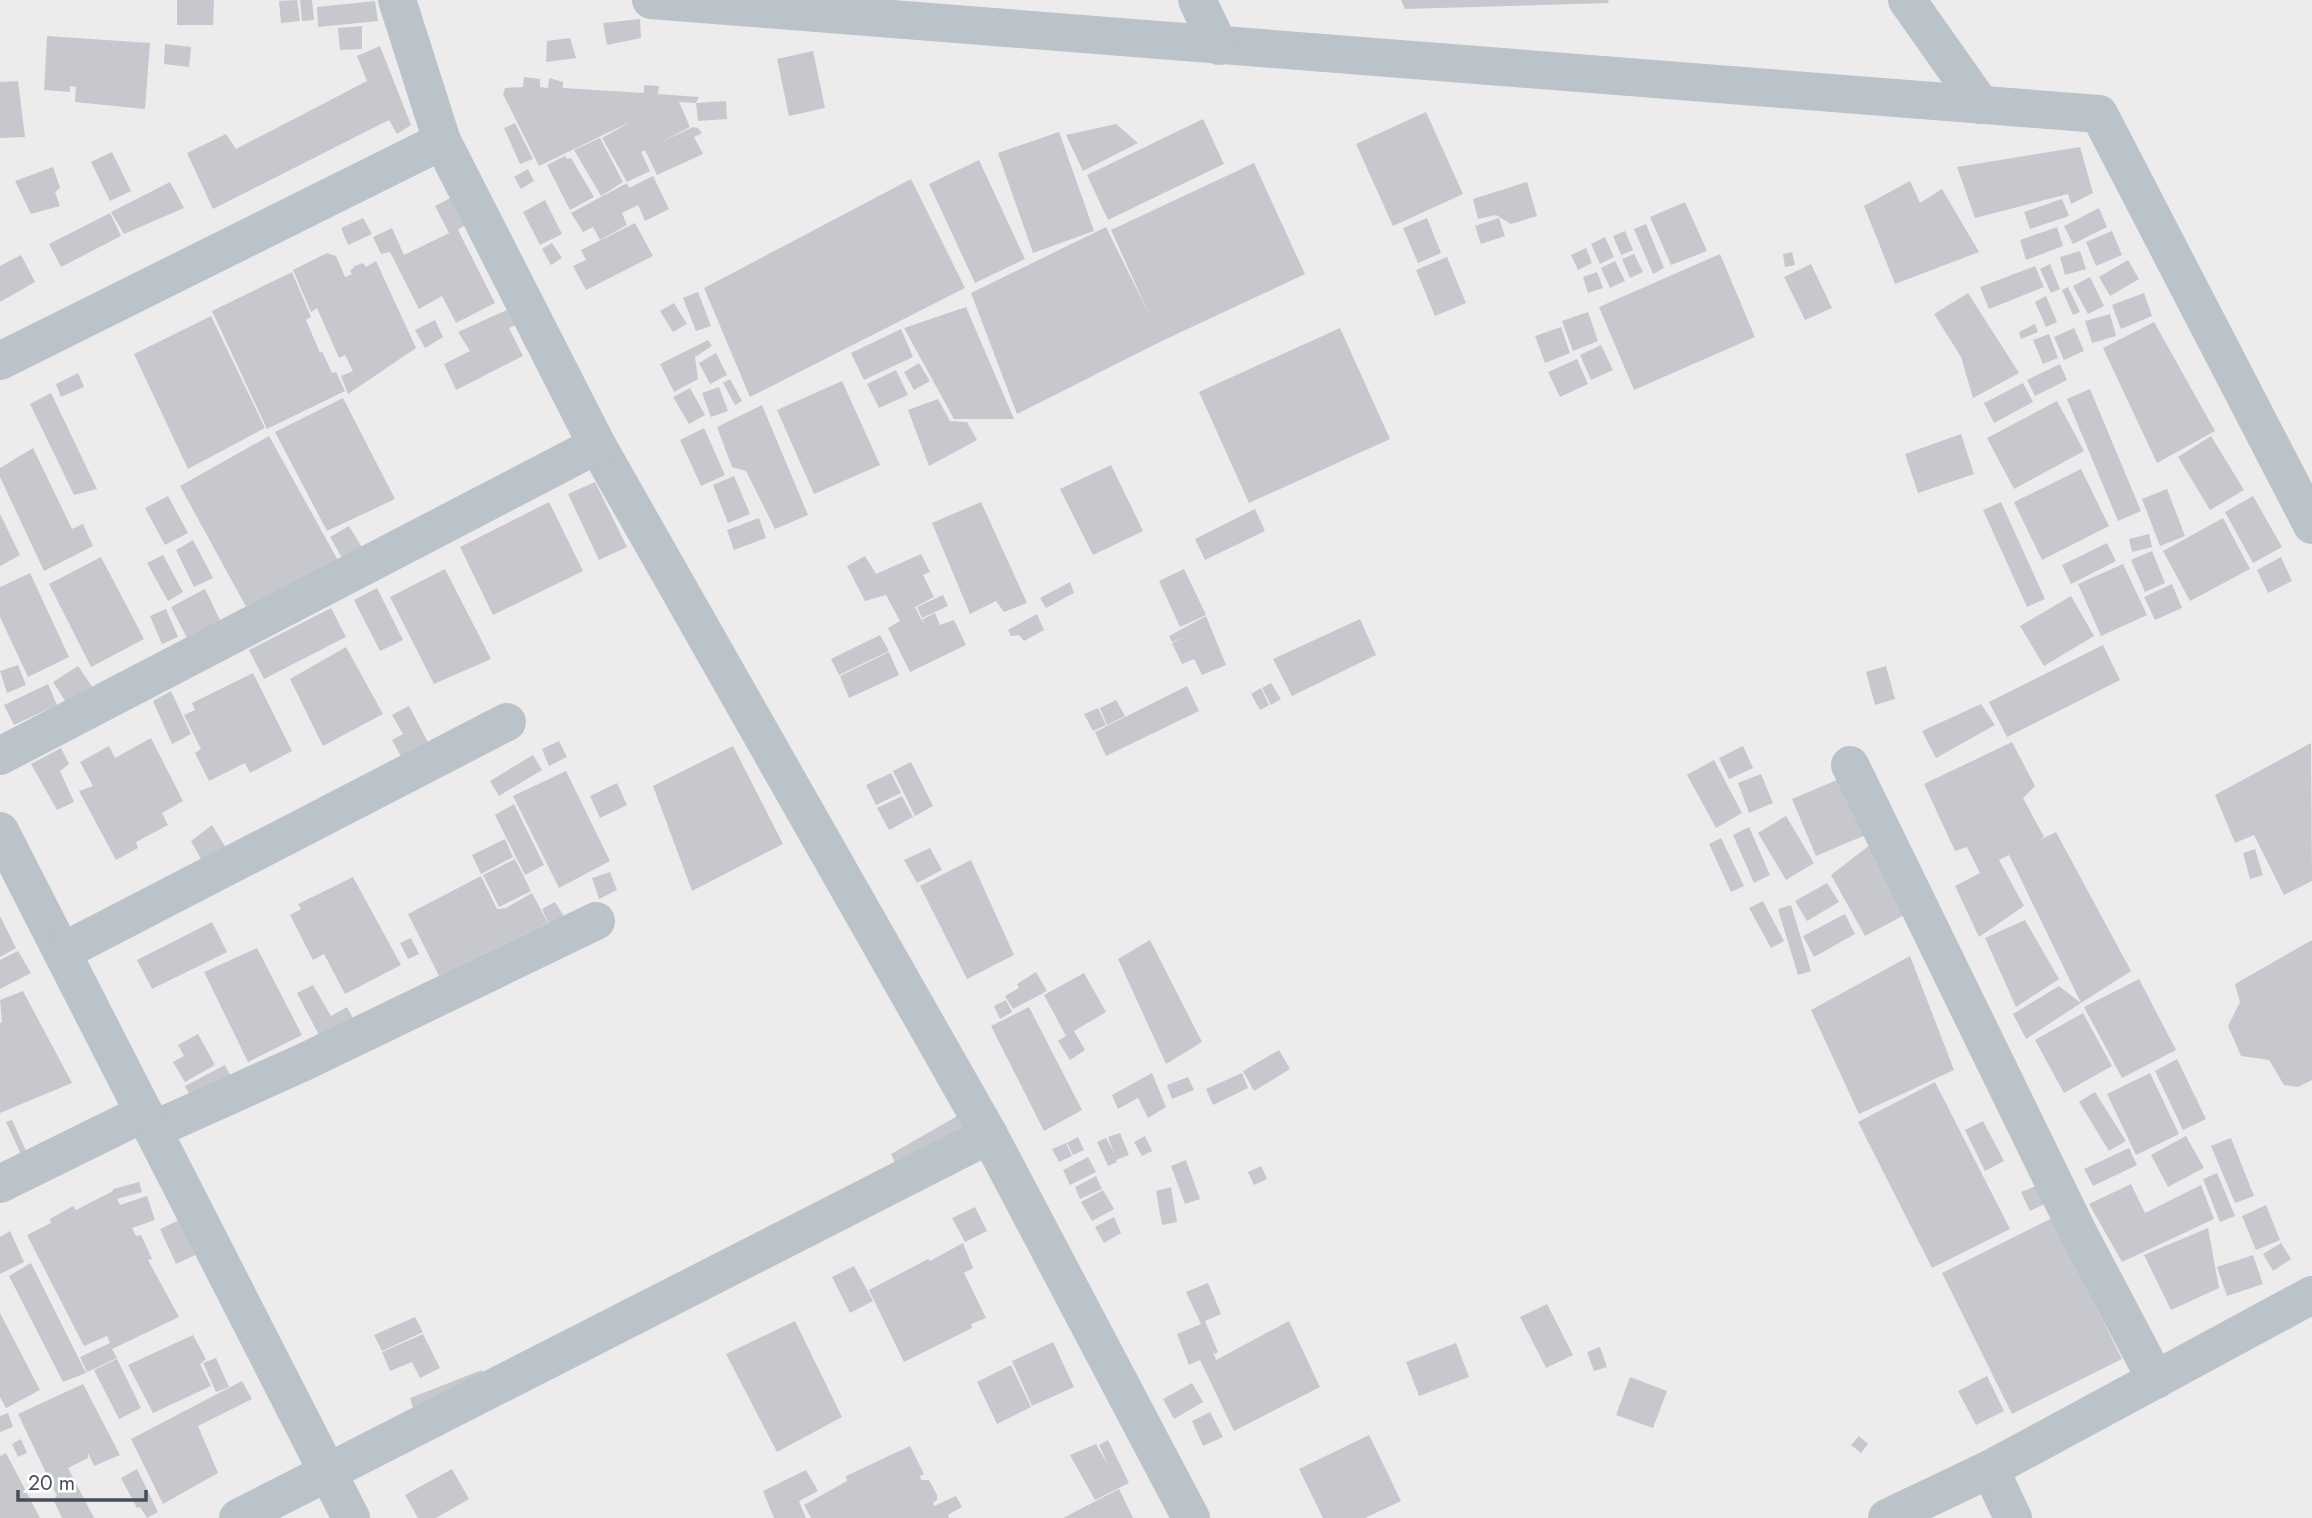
<svg xmlns="http://www.w3.org/2000/svg" width="2312" height="1518" font-family="Jost,sans-serif">
<style>
.building{fill:#c7c8ce}
.lines{fill:none;stroke-linecap:round;stroke-linejoin:round}
.minor{stroke:#bbc3ca;stroke-width:38}
</style>
<rect width="100%" height="100%" fill="#eeebec"/>
<g class="building">
<path d="M177,0h37l-1,25h-36z"/>
<path d="M297,0l3,21 -19,2 -2,-22z"/>
<path d="M300,0h12l2,20 -12,1z"/>
<path d="M1401,0h207l1,3 -204,6z"/>
<path d="M375,1l3,20 -60,6 -1,-20z"/>
<path d="M640,19l1,19 -34,7 -4,-22z"/>
<path d="M362,26v23l-22,1 -2,-22z"/>
<path d="M47,36l103,7 -5,66 -70,-7 1,-15 -6,-1v6l-26,-2z"/>
<path d="M570,38l6,20 -30,4 1,-21z"/>
<path d="M165,44l26,3 -2,20 -25,-3z"/>
<path d="M380,46l31,79 -14,9 -8,-14 -176,89 -26,-56 39,-19 10,15 131,-68 -10,-25z"/>
<path d="M813,51l12,57 -36,8 -12,-57z"/>
<path d="M524,77l16,2v8l8,1 1,-10 14,4v6l81,5v-8l15,1 -1,8 41,3 -3,6 30,-2 1,18 -29,2 -2,-18 -17,-1 11,25 -33,17 36,-17 5,1 4,5 -8,4 9,17 -46,21 -12,-25 -4,2 9,19 -23,11 -25,-44 30,-17 -93,45 -36,-72 2,-6 18,-1z"/>
<path d="M18,81l7,56 -25,1v-56z"/>
<path d="M1426,112l37,82 -70,32 -37,-82z"/>
<path d="M1203,119l21,45 -116,56 -21,-45z"/>
<path d="M515,123l18,36 -13,5 -16,-36z"/>
<path d="M1116,124l22,19 -55,28 -17,-36z"/>
<path d="M1059,132l35,99 -61,22 -35,-100z"/>
<path d="M600,138l23,44 -22,14 -27,-46z"/>
<path d="M2080,147l13,46 -22,11 -3,-10 -93,24 -18,-51z"/>
<path d="M112,152l19,39 -21,10 -19,-39z"/>
<path d="M565,156l2,3 4,-1 23,39 -24,13 -23,-45z"/>
<path d="M979,160l46,99 -50,24 -46,-99z"/>
<path d="M1254,163l51,111 -143,67 -145,73 -46,-121 135,-66 43,87 -38,-84z"/>
<path d="M53,167l7,21 -5,4 5,14 -29,8 -16,-33z"/>
<path d="M528,169l6,12 -13,8 -7,-12z"/>
<path d="M653,176l16,33 -24,12 -7,-16 -16,8 5,12 -27,15 -7,-13 -10,5 -12,-19 56,-30 2,5z"/>
<path d="M911,179l54,109 -215,109 -46,-109z"/>
<path d="M1910,181l10,22 22,-14 37,63 -84,32 -31,-78z"/>
<path d="M170,182l14,26 -60,26 -13,-22z"/>
<path d="M1527,182l10,34 -26,8 -15,-9 -18,4 -5,-20z"/>
<path d="M454,196l14,27 -10,7 37,73 -39,20 -14,-27 -23,13 -29,-57 -9,2 -8,-17 19,-9 12,27 45,-22 -14,-27z"/>
<path d="M2062,199l7,17 -39,13 -6,-17z"/>
<path d="M545,200l17,34 -22,11 -17,-33z"/>
<path d="M1685,202l22,49 -36,14 -21,-48z"/>
<path d="M2099,208l8,19 -34,17 -9,-18z"/>
<path d="M110,213l11,23 -60,31 -12,-23z"/>
<path d="M363,218l9,16 -24,11 -7,-17z"/>
<path d="M1427,218l14,35 -23,10 -15,-35z"/>
<path d="M1499,218l6,18 -24,8 -6,-18z"/>
<path d="M635,223l18,33 -67,34 -13,-24 13,-6 -5,-10z"/>
<path d="M1646,224l18,44 -11,6 -19,-45z"/>
<path d="M2057,227l6,19 -37,14 -6,-20z"/>
<path d="M1625,231l8,19 -12,5 -8,-19z"/>
<path d="M2112,231l10,24 -26,11 -10,-24z"/>
<path d="M1605,237l9,20 -14,7 -9,-20z"/>
<path d="M552,243l10,15 -11,7 -9,-16z"/>
<path d="M1586,248l6,15 -14,7 -7,-15z"/>
<path d="M2080,251l6,18 -21,6 -5,-18z"/>
<path d="M1792,252l3,13 -10,2 -2,-13z"/>
<path d="M327,253l9,3 9,21 7,-3 -2,-3 5,-5 8,-3 3,4 10,-6 40,87 -68,46 -7,-18 12,-5 -8,-16 -6,3 -22,-50 -6,4 -18,-42z"/>
<path d="M1634,254l9,18 -13,6 -8,-19z"/>
<path d="M1720,254l35,83 -121,53 -35,-83z"/>
<path d="M21,255l14,27 -35,20v-36z"/>
<path d="M1447,257l19,46 -31,13 -19,-46z"/>
<path d="M2128,260l11,19 -29,17 -11,-19z"/>
<path d="M1615,261l10,20 -15,7 -9,-20z"/>
<path d="M1811,264l21,44 -27,12 -21,-43z"/>
<path d="M2050,264l10,25 -9,4 -11,-24z"/>
<path d="M2035,266l9,21 -55,22 -9,-22z"/>
<path d="M292,272l19,45 -5,3 14,33 2,-2 10,22 4,-1 9,19 -78,38 -55,-118z"/>
<path d="M1597,272l6,16 -15,5 -5,-16z"/>
<path d="M2090,277l14,29 -16,8 -15,-28z"/>
<path d="M2068,287l12,25 -7,3 -11,-25z"/>
<path d="M698,292l13,34 -15,5 -13,-33z"/>
<path d="M1968,293l51,80 -46,25 -12,-41 -27,-43z"/>
<path d="M2144,293l8,23 -31,13 -9,-24z"/>
<path d="M2046,296l11,26 -11,5 -11,-25z"/>
<path d="M674,303l13,21 -14,8 -13,-21z"/>
<path d="M966,307l48,112h-60l-50,-91z"/>
<path d="M511,308l8,16 -10,4 14,28 -67,34 -12,-26 26,-13 -12,-19z"/>
<path d="M1588,312l10,29 -25,10 -11,-30z"/>
<path d="M2110,314l6,22 -24,7 -7,-22z"/>
<path d="M211,316l54,112 -77,41 -54,-115z"/>
<path d="M435,320l8,17 -18,11 -10,-18z"/>
<path d="M2154,322l61,109 -58,32 -54,-115z"/>
<path d="M2035,324l3,8 -17,7 -2,-7z"/>
<path d="M1561,327l9,26 -25,10 -10,-27z"/>
<path d="M1340,328l50,111 -141,64 -50,-111z"/>
<path d="M2074,328l10,23 -20,9 -10,-23z"/>
<path d="M901,329l12,28 -49,23 -13,-27z"/>
<path d="M2049,334l9,24 -15,6 -10,-24z"/>
<path d="M708,340l4,6 -17,11 3,22 -24,13 -14,-28z"/>
<path d="M1601,345l12,25 -22,10 -11,-25z"/>
<path d="M716,353l11,22 -17,9 -11,-21z"/>
<path d="M1577,359l11,25 -28,13 -12,-25z"/>
<path d="M919,363l11,18 -16,9 -10,-18z"/>
<path d="M2060,364l7,16 -32,16 -8,-16z"/>
<path d="M896,370l12,25 -29,13 -12,-24z"/>
<path d="M78,373l6,14 -23,10 -5,-13z"/>
<path d="M730,379l12,22 -7,4 -12,-22z"/>
<path d="M842,381l38,84 -66,29 -37,-84z"/>
<path d="M2023,383l10,19 -39,21 -10,-20z"/>
<path d="M719,387l9,24 -17,6 -9,-24z"/>
<path d="M690,388l15,27 -16,9 -16,-27z"/>
<path d="M2090,389l51,122 -23,10 -51,-122z"/>
<path d="M51,393l46,96 -23,6 -44,-91z"/>
<path d="M343,398l52,101 -68,32 -52,-99z"/>
<path d="M938,399l12,22 17,1 10,18 -48,26 -21,-56z"/>
<path d="M2057,401l27,50 -70,38 -27,-51z"/>
<path d="M762,405l46,110 -33,14 -29,-58 -14,-4 -15,-40z"/>
<path d="M704,428l21,47 -24,11 -21,-46z"/>
<path d="M1961,434l13,40 -56,19 -13,-39z"/>
<path d="M269,436l71,128 -90,50 -70,-128z"/>
<path d="M2211,436l33,54 -34,20 -32,-53z"/>
<path d="M33,448l39,81 11,-5 10,22 -49,25 -44,-94v-9z"/>
<path d="M1111,465l32,66 -50,24 -33,-66z"/>
<path d="M2081,469l28,57 -67,34 -28,-58z"/>
<path d="M734,476l16,38 -22,9 -15,-38z"/>
<path d="M595,482l32,65 -28,13 -31,-66z"/>
<path d="M2167,489l18,47 -25,10 -18,-47z"/>
<path d="M168,496l20,37 -23,12 -20,-37z"/>
<path d="M2253,496l29,51 -29,16 -28,-51z"/>
<path d="M549,502l34,69 -90,44 -33,-68z"/>
<path d="M981,502l46,101 -23,9 -8,-11 -26,13 -38,-91z"/>
<path d="M2001,502l44,97 -18,8 -44,-97z"/>
<path d="M1255,509l10,22 -60,29 -10,-21z"/>
<path d="M0,514l20,41 -20,11z"/>
<path d="M759,518l7,20 -32,12 -7,-20z"/>
<path d="M2223,518l27,51 -60,32 -27,-50z"/>
<path d="M349,526l14,23 -19,12 -14,-24z"/>
<path d="M2149,534l3,13 -20,5 -3,-13z"/>
<path d="M193,540l20,38 -19,9 -18,-37z"/>
<path d="M2107,543l9,18 -45,23 -9,-19z"/>
<path d="M2152,551l13,32 -20,9 -14,-32z"/>
<path d="M921,554l9,18 -7,3 11,22 -19,10 6,12 -2,2 3,-2 2,6 -1,-6 12,-6 5,12 14,-5 12,25 -56,27 -22,-44 12,-7 -14,-26 -21,6 -18,-35 18,-10 11,18z"/>
<path d="M163,555l20,37 -15,9 -21,-38z"/>
<path d="M101,557l43,82 -53,28 -42,-83z"/>
<path d="M2281,557l11,24 -24,12 -11,-23z"/>
<path d="M2123,564l24,51 -46,21 -23,-52z"/>
<path d="M445,569l46,90 -57,25 -44,-87z"/>
<path d="M1184,569l22,46 -26,12 -21,-46z"/>
<path d="M30,573l39,84 -41,20 -28,-60v-30z"/>
<path d="M1070,582l4,11 -28,15 -6,-10z"/>
<path d="M2172,584l10,24 -27,12 -11,-23z"/>
<path d="M377,588l26,52 -23,11 -26,-51z"/>
<path d="M205,589l16,33 -33,18 -17,-33z"/>
<path d="M943,595l5,11 -26,12 -5,-11z"/>
<path d="M2071,596l23,40 -50,30 -24,-40z"/>
<path d="M331,608l15,29 -82,42 -15,-29z"/>
<path d="M166,609l12,28 -16,7 -12,-28z"/>
<path d="M1037,614l7,16 -20,11 -5,-6 -8,1 -3,-6z"/>
<path d="M1206,616l20,49 -24,10 -8,-16 -12,5 -10,-21 12,-6 -12,5 -3,-6z"/>
<path d="M1360,619l16,36 -84,41 -19,-37z"/>
<path d="M880,635l9,16 -50,24 -8,-16z"/>
<path d="M2103,645l17,35 -113,57 -18,-35z"/>
<path d="M346,647l37,67 -60,32 -33,-67z"/>
<path d="M889,652l10,23 -50,23 -9,-22z"/>
<path d="M18,665l8,20 -19,8 -7,-22z"/>
<path d="M78,666l15,22 -26,16 -14,-22z"/>
<path d="M1886,666l9,33 -20,6 -9,-33z"/>
<path d="M253,673l39,78 -42,22 -5,-10 -36,18 -14,-28 6,-4 -17,-34 11,-5 -3,-7z"/>
<path d="M1271,683l10,16 -10,6 -9,-17z"/>
<path d="M48,684l9,21 -43,20 -10,-20z"/>
<path d="M1187,686l12,25 -93,45 -11,-24z"/>
<path d="M1261,688l8,17 -9,5 -9,-16z"/>
<path d="M171,691l20,43 -19,10 -19,-43z"/>
<path d="M1116,700l9,16 -18,9 -7,-17z"/>
<path d="M1981,704l14,21 -59,33 -14,-27z"/>
<path d="M409,706l23,44 -27,14 -13,-24 11,-6 -11,-19z"/>
<path d="M1098,708l8,17 -13,6 -9,-17z"/>
<path d="M151,738l32,63 -21,12 6,12 -32,17 2,6 -22,12 -37,-69 14,-5 -13,-24 29,-16 6,12z"/>
<path d="M559,741l8,16 -18,9 -7,-17z"/>
<path d="M2012,742l23,44 -12,12 21,39 -8,5 20,-10 75,139 -50,32 -72,-148 -10,5 25,46 -45,31 -24,-51 25,-13 -13,-26 -12,4 -31,-67z"/>
<path d="M2311,743l1,138 -28,14 -30,-60 -19,8 -20,-48z"/>
<path d="M733,746l50,98 -91,47 -39,-105z"/>
<path d="M1743,746l10,22 -24,11 -10,-21z"/>
<path d="M61,748l8,16 -9,7 14,31 -17,8 -26,-46z"/>
<path d="M533,755l9,15 -43,26 -9,-15z"/>
<path d="M1714,760l28,53 -26,15 -29,-53z"/>
<path d="M911,762l22,44 -18,10 -22,-45z"/>
<path d="M566,771l44,90 -51,27 -46,-92z"/>
<path d="M891,773l10,20 -25,12 -10,-20z"/>
<path d="M1761,774l12,29 -24,10 -11,-30z"/>
<path d="M1844,777l24,57 -52,22 -24,-57z"/>
<path d="M617,783l10,22 -27,13 -10,-22z"/>
<path d="M902,796l11,21 -24,13 -12,-22z"/>
<path d="M514,804l30,61 -19,10 -30,-60z"/>
<path d="M1786,816l28,47 -28,17 -28,-47z"/>
<path d="M212,825l20,33 -25,12 -16,-29z"/>
<path d="M1749,827l21,48 -16,8 -21,-48z"/>
<path d="M1721,838l23,48 -13,6 -22,-48z"/>
<path d="M1879,838l29,75 -43,23 -34,-61z"/>
<path d="M505,839l8,18 -32,17 -9,-19z"/>
<path d="M930,848l12,22 -25,13 -13,-23z"/>
<path d="M2255,849l8,26 -13,4 -7,-26z"/>
<path d="M515,859l16,32 -32,16 -16,-32z"/>
<path d="M971,860l43,95 -47,24 -47,-93z"/>
<path d="M610,872l7,18 -18,9 -7,-21z"/>
<path d="M481,876l16,33 9,-1 26,-15 16,30 -109,53 -31,-62z"/>
<path d="M353,877l48,88 -56,29 -21,-40 -11,6 -23,-45 11,-6 -3,-5z"/>
<path d="M1827,883l12,19 -32,19 -12,-20z"/>
<path d="M1763,901l21,40 -13,7 -22,-40z"/>
<path d="M555,902l10,16 -16,6 -7,-15z"/>
<path d="M1791,905l20,66 -13,4 -20,-66z"/>
<path d="M1845,914l10,20 -41,23 -11,-21z"/>
<path d="M0,916l16,32 -16,9z"/>
<path d="M2025,920l34,59 -43,28 -31,-69z"/>
<path d="M212,922l15,30 -75,37 -15,-29z"/>
<path d="M411,938l8,16 -11,5 -8,-16z"/>
<path d="M1150,940l52,102 -36,22 -48,-105z"/>
<path d="M2312,940v140l-14,7 -14,-2 -15,-25 -28,-4 -13,-30 12,-24 -5,-18z"/>
<path d="M257,948l45,87 -54,27 -44,-90z"/>
<path d="M18,951l13,22 -31,16v-29z"/>
<path d="M1910,956l44,114 -95,44 -48,-104z"/>
<path d="M1036,972l11,19 -34,18 -8,-13 14,-8 -2,-4z"/>
<path d="M1084,973l22,39 -32,19 11,19 -15,10 -12,-19 8,-5 -22,-41z"/>
<path d="M2139,979l37,71 -54,28 -38,-71z"/>
<path d="M313,985l18,31 16,-9 8,15 -33,19 -25,-48z"/>
<path d="M2059,986l22,17 -55,36 -13,-25z"/>
<path d="M23,991l49,92 -72,30v-90l2,-1 -2,-22z"/>
<path d="M1006,1000l6,12 -12,7 -6,-13z"/>
<path d="M1029,1007l53,103 -38,21 -53,-105z"/>
<path d="M2083,1013l29,53 -48,27 -29,-53z"/>
<path d="M198,1034l17,31 -30,17 -12,-20 11,-6 -6,-11z"/>
<path d="M1279,1050l11,19 -36,22 -11,-20z"/>
<path d="M2177,1059l29,60 -23,11 -28,-59z"/>
<path d="M225,1065l10,20 -41,18 -9,-17z"/>
<path d="M1152,1073l14,34 -18,11 -10,-20 -20,11 -6,-14z"/>
<path d="M1242,1073l6,15 -35,17 -7,-16z"/>
<path d="M2150,1073l29,61 -43,21 -29,-61z"/>
<path d="M1188,1077l6,13 -22,9 -5,-14z"/>
<path d="M1935,1082l75,147 -78,39 -74,-146z"/>
<path d="M2095,1092l31,49 -17,10 -30,-49z"/>
<path d="M966,1111l8,16 -76,43 -7,-16z"/>
<path d="M12,1120l20,44 -4,5 -22,-47z"/>
<path d="M1983,1121l21,40 -19,10 -20,-41z"/>
<path d="M1120,1133l9,22 -13,5 1,2 -9,4 -11,-24 9,-4 8,15 -6,-16z"/>
<path d="M1145,1136l7,15 -10,5 -8,-14z"/>
<path d="M2186,1136l18,32 -36,19 -17,-32z"/>
<path d="M1078,1137l6,13 -11,5 -6,-12z"/>
<path d="M2231,1138l23,58 -19,7 -24,-57z"/>
<path d="M1066,1143l6,13 -13,6 -7,-13z"/>
<path d="M2129,1148l8,17 -44,21 -9,-17z"/>
<path d="M1088,1157l8,15 -26,13 -7,-15z"/>
<path d="M1186,1160l14,39 -15,5 -14,-38z"/>
<path d="M1261,1166l6,13 -13,6 -6,-13z"/>
<path d="M2217,1173l18,43 -15,6 -17,-43z"/>
<path d="M1096,1176l6,13 -22,10 -5,-12z"/>
<path d="M139,1182l3,10 -25,7 3,6 27,-9 8,24 -23,8 4,8 5,-1 11,24 -4,1 31,57 -67,32 5,9 -30,14 -7,-15 30,-14 -3,-7 -23,10 -57,-111 24,-12 -1,-4 23,-13 3,4 37,-19v-2z"/>
<path d="M2131,1184l14,29 56,-28 13,34 -92,43 -33,-58z"/>
<path d="M2038,1185l9,18 -17,8 -9,-19z"/>
<path d="M1171,1187l6,35 -15,3 -6,-34z"/>
<path d="M1103,1190l11,19 -22,12 -11,-19z"/>
<path d="M2266,1205l14,35 -24,10 -14,-34z"/>
<path d="M975,1207l12,24 -22,11 -13,-24z"/>
<path d="M190,1215l16,35 -30,14 -16,-35z"/>
<path d="M1114,1217l7,16 -17,10 -9,-16z"/>
<path d="M2052,1218l70,141 -110,55 -70,-141z"/>
<path d="M2208,1228l11,60 -48,22 -27,-55z"/>
<path d="M10,1231l14,31 -24,12v-37z"/>
<path d="M963,1243l10,25 -9,5 22,45 -15,6 1,4 -68,34 -35,-72 59,-31 2,2z"/>
<path d="M2281,1243l10,16 -18,12 -10,-17z"/>
<path d="M2253,1255l10,29 -36,12 -10,-29z"/>
<path d="M31,1263l55,110 -23,9 -54,-106z"/>
<path d="M854,1266l19,35 -23,12 -18,-36z"/>
<path d="M1208,1283l13,31 -16,7 13,31 -3,2 -2,-2 3,8 73,-39 31,66 -86,44 -34,-71 -11,5 -12,-31 24,-10 -15,-32z"/>
<path d="M1547,1304l26,51 -27,13 -26,-51z"/>
<path d="M0,1313l40,77 -34,18 -6,-11z"/>
<path d="M415,1317l8,15 -41,19 -8,-16z"/>
<path d="M795,1321l47,96 -65,35 -51,-98z"/>
<path d="M423,1334l17,34 -20,10 -8,-16 12,-5 -34,14 -8,-19z"/>
<path d="M193,1335l13,24 -6,5 11,22 -58,27 -25,-48z"/>
<path d="M1053,1342l21,45 -42,19 -20,-45z"/>
<path d="M1456,1343l13,34 -50,19 -13,-34z"/>
<path d="M1600,1347l7,20 -13,4 -7,-19z"/>
<path d="M216,1358l13,29 -13,5 -13,-29z"/>
<path d="M117,1359l24,49 -22,11 -25,-49z"/>
<path d="M1011,1365l20,42 -34,17 -20,-42z"/>
<path d="M482,1370l8,17 -75,27 -5,-16z"/>
<path d="M1987,1376l17,35 -28,14 -18,-34z"/>
<path d="M1630,1377l37,14 -14,37 -37,-13z"/>
<path d="M242,1381l10,18 -54,27 20,47 -55,31 -32,-65z"/>
<path d="M1192,1383l11,19 -29,17 -11,-20z"/>
<path d="M83,1384l37,71 -26,11 -6,-13v5l-20,10 26,50h-32l-9,-19 4,-3 -39,-82z"/>
<path d="M1210,1412l13,25 -20,9 -11,-25z"/>
<path d="M8,1413l5,14 -13,5v-16z"/>
<path d="M1369,1435l32,66 -36,17h-42l-24,-49z"/>
<path d="M1859,1436l9,8 -7,9 -10,-8z"/>
<path d="M21,1439l6,14 -9,4 -6,-13z"/>
<path d="M1108,1440l21,43 -34,17 -25,-45 26,-11 13,23 -10,-22z"/>
<path d="M910,1446l14,28 -4,2 1,4h8l8,15v5l-4,3 1,3 22,-10 6,11 -14,8 1,3h-138l-7,-13 43,-24 -1,-5z"/>
<path d="M6,1453l34,65h-40v-62z"/>
<path d="M137,1469l21,43 -11,6 -7,-11 -3,1 -16,-30z"/>
<path d="M452,1469l17,30 -33,19h-18l-13,-23z"/>
<path d="M806,1470l12,21 -19,10 7,17h-32l-11,-27z"/>
<path d="M1119,1489l14,29h-70z"/>
</g>
<g class="lines">
<g class="minor">
<path d="M397,0l45,141 155,304 392,690 202,383"/>
<path d="M651,0l1448,114 213,411"/>
<path d="M1197,0l22,46"/>
<path d="M1907,0l74,105"/>
<path d="M0,361l442,-220"/>
<path d="M0,756l597,-311"/>
<path d="M1850,765l229,469 77,146"/>
<path d="M0,831l351,687"/>
<path d="M62,952l445,-230"/>
<path d="M153,1130l151,-68 292,-141"/>
<path d="M0,1184l144,-71"/>
<path d="M1990,1469l23,49"/>
<path d="M238,1518l751,-383"/>
<path d="M1887,1518l103,-49 322,-174"/>
</g>
</g>
<path d="M18 1490v10h128v-10" fill="none" stroke="#464f57" stroke-width="3.5"/>
<text x="28" y="1490" font-size="21" fill="#464f57" stroke="#ffffff" stroke-width="5" paint-order="stroke">20 m</text>
</svg>
